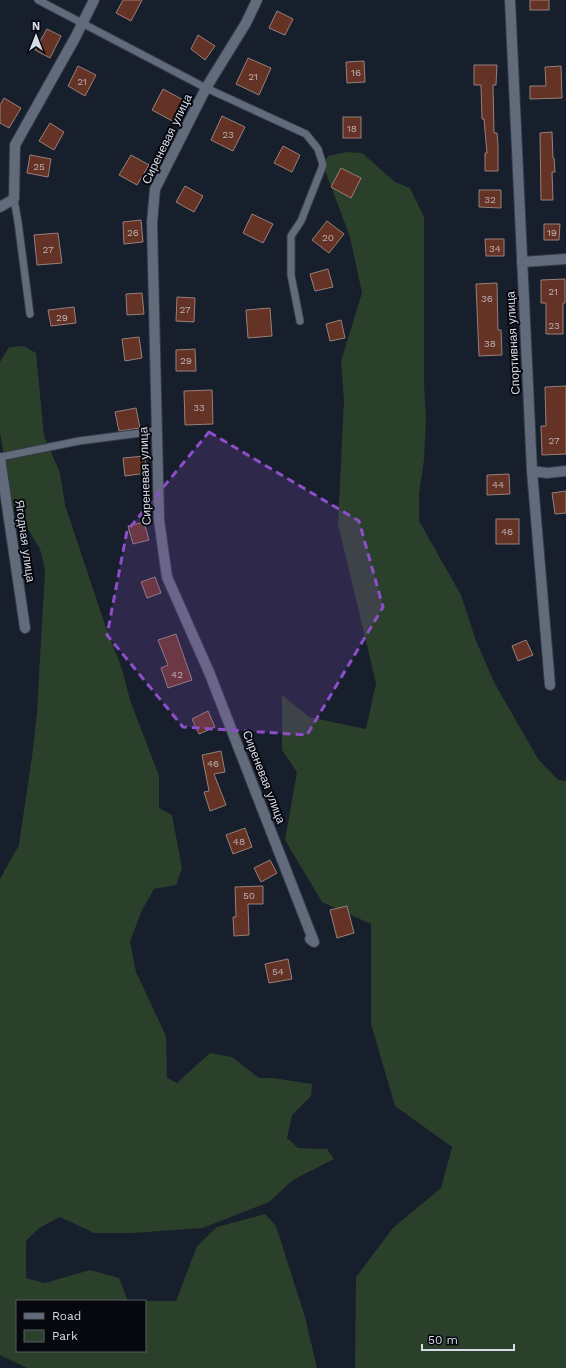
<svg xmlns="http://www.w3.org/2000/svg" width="566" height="1368" font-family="'Work Sans',sans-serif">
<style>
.green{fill:#2a402a;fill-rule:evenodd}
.building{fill:#653326;stroke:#97807a}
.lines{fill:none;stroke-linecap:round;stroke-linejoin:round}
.service-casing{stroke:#363b46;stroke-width:9}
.minor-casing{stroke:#363b46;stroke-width:12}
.service{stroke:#616b7c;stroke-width:7}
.minor{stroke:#616b7c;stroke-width:10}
.marked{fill:#8d4fc7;fill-opacity:0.2;stroke:#8d4fc7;stroke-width:3;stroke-dasharray:8 5;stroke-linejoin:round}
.labels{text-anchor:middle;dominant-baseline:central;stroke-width:4;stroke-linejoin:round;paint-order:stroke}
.number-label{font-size:10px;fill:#bab1b5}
.street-label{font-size:12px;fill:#d6dbe5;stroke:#06080e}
</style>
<rect width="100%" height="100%" fill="#171e2c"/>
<g class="green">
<path d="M347,152l15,1 33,29 15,6 14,29v167l2,35 -2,41 -5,34v27l42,74 15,46 19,43 43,75 20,21 8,1v587h-211l1,-91 37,-49 48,-40 11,-41 -57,-41 -24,-82v-100l-49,-22 -37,-62 12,-68 -15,-22v-55l27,22 57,12 10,-46 -38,-159 6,-123 -3,-40 21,-68 -12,-56 -27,-72 5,-9z"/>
<path d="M24,346l12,7 8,83 16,37 5,32 40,120 17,44 8,31 29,76v32l13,7 10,53 -6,17 -22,4 -13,23 -11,30 6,30 30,64 1,42 10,5 33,-30 22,4 27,21h14l39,6 -1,12 -19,19 -5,23 11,10 29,1 7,10 -41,21 -24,22 -66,26 -70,5h-39l-34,-16 -21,11 -13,13v37l19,5 45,-13 29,8 9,23h48l21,-55 20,-19 48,-13 11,12 29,91 12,51h-290l-27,-13v-476l19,-34 14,-96 4,-37 8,-142 -5,-21 -28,-46 -12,-70v-71l9,-15zM17,1301h128v50h-128z"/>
</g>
<g class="building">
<path d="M123,0h19l-11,21 -15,-8z"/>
<rect x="530" y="0" width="19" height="10"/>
<path d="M277,11l16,8 -8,16 -16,-7z"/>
<path d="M47,29l14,7 -11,22 -15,-8z"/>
<path d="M198,35l17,11 -10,14 -14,-11z"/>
<path d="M248,58l23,10 -12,27 -23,-11z"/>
<path d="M364,61l1,21 -18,1 -1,-21z"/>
<path d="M474,65h23l-1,20h-3l1,48h3l1,11v27h-13v-18h2l-3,-34h-2l-1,-34h-7z"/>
<path d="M78,66l18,9 -11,21 -17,-10z"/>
<path d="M561,66l1,32 -32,1v-13h16l-1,-19z"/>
<path d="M163,89l24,13 -11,21 -24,-13z"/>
<path d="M4,98l17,10 -12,20 -9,-5v-18z"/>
<path d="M222,116l23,11 -12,24 -22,-11z"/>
<rect x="343" y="117" width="18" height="21"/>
<path d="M50,123l14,9 -10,18 -15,-9z"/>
<path d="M552,132l1,26h1l1,14h-3l1,28h-12l-1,-67z"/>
<path d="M283,146l17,9 -8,17 -18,-9z"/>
<path d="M30,155l21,4 -3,18 -21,-4z"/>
<path d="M131,155l18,10 -12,20 -18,-10z"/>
<path d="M341,168l20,10 -10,20 -20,-11z"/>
<path d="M185,186l18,10 -9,16 -18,-10z"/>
<path d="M479,190h22v18l-22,-1z"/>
<path d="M252,214l21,10 -10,19 -20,-10z"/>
<path d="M141,220l2,22 -19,2 -1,-22z"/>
<path d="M327,221l17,13 -15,19 -17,-13z"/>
<path d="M544,224h16l-1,16h-15z"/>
<path d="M58,233l4,30 -25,2 -3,-30z"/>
<path d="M485,239h19v17h-18z"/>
<path d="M328,269l5,18 -18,4 -5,-17z"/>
<path d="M565,279v24h-2v31h-17v-31h-5v-23z"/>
<path d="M497,283l1,47h3l1,25 -23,1 -3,-72z"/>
<path d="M142,293l2,21 -17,1 -1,-21z"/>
<path d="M177,297l18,1 -1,24 -18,-1z"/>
<path d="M74,307l2,16 -25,3 -3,-16z"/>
<path d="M270,308l2,28 -24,2 -2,-28z"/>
<path d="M341,320l4,18 -15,3 -4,-17z"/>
<path d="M139,337l3,21 -17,3 -3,-22z"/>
<path d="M195,349l1,22h-20v-21z"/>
<path d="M566,386v68l-24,1 -1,-29h5l-1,-39z"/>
<path d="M212,390l1,34 -28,1 -1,-34z"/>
<path d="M136,408l4,20 -21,3 -4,-19z"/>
<path d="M145,456l2,17 -22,3 -2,-18z"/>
<path d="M509,474l1,20 -23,1v-20z"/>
<path d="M566,491v22l-11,1 -3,-21z"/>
<rect x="496" y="519" width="23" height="25"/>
<path d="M144,522l5,18 -16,4 -5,-18z"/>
<path d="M155,577l6,16 -14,5 -6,-16z"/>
<path d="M176,634l16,46 -24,8 -7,-20 7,-3 -10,-25z"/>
<path d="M526,640l7,15 -15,6 -6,-15z"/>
<path d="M208,711l7,16 -16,7 -7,-15z"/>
<path d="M221,751l4,21 -11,2 12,31 -16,6 -6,-19 5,-1 -7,-36z"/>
<path d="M245,828l7,19 -19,7 -7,-19z"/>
<path d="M270,860l7,13 -16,9 -7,-14z"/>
<path d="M263,886v18h-15l1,31 -15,1 -1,-19h3l-1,-30z"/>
<path d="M347,906l7,27 -17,5 -7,-28z"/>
<path d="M288,959l4,20 -23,4 -4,-19z"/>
</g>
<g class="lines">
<defs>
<g id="service">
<path d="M38,0l168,88 100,46 12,15 5,16 -22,56 -10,15v39l9,46"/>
<path d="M14,199l4,23 12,92"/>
<path d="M0,457l79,-16 77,-10"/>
</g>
<g id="minor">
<path d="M257,0l-11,23 -40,65 -51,101 -3,34 7,297 8,57 42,95 105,270 -4,-3"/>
<path d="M510,0l22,471 18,214"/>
<path d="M0,207l14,-8 1,-54 60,-107 19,-38"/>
<path d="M522,262l44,-3"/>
<path d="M0,458l25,170"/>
<path d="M532,471l15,2 19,-2"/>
</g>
</defs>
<use href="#service" class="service-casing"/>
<use href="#minor" class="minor-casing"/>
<use href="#service" class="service"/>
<use href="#minor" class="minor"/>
</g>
<path class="marked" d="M209,432l150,89 24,86 -76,128 -124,-8 -76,-92 20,-104z"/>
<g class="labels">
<g class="number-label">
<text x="356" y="72">16</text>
<text x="253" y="76">21</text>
<text x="82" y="81">21</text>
<text x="352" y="128">18</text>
<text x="228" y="134">23</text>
<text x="39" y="166">25</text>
<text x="490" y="199">32</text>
<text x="133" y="232">26</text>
<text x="552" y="232">19</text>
<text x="328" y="237">20</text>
<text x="495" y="248">34</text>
<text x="48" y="249">27</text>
<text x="553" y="291">21</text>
<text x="487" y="298">36</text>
<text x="185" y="309">27</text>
<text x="62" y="317">29</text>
<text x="554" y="325">23</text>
<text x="490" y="343">38</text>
<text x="186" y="360">29</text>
<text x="199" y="407">33</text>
<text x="554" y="440">27</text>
<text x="498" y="484">44</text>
<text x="507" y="531">46</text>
<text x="177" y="674">42</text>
<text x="213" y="763">46</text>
<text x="239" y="841">48</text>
<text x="249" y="895">50</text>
<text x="278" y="971">54</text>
</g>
<g class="street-label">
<text transform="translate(167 139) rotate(-64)">Сиреневая улица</text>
<text transform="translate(513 343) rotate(-93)">Спортивная улица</text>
<text transform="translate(145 476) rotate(-92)">Сиреневая улица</text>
<text transform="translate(25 541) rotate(82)">Ягодная улица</text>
<text transform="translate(264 777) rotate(69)">Сиреневая улица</text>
</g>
</g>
<rect x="16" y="1300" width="130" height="52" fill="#06080e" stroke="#595c64"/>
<rect x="24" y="1313" width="20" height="6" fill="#616b7c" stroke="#595c64"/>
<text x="52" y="1320" font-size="12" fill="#d6dbe5">Road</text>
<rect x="24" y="1330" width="20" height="12" fill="#2a402a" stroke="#595c64"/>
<text x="52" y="1340" font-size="12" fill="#d6dbe5">Park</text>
<g transform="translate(36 36)" stroke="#06080e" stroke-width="3" paint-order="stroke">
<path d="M0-3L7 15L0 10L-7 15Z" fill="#d6dbe5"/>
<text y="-6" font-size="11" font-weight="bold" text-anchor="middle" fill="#d6dbe5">N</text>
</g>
<path d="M422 1344v6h92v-6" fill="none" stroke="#d6dbe5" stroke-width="2"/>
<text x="428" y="1344" font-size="12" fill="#d6dbe5" stroke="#06080e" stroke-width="3" paint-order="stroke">50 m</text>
</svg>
